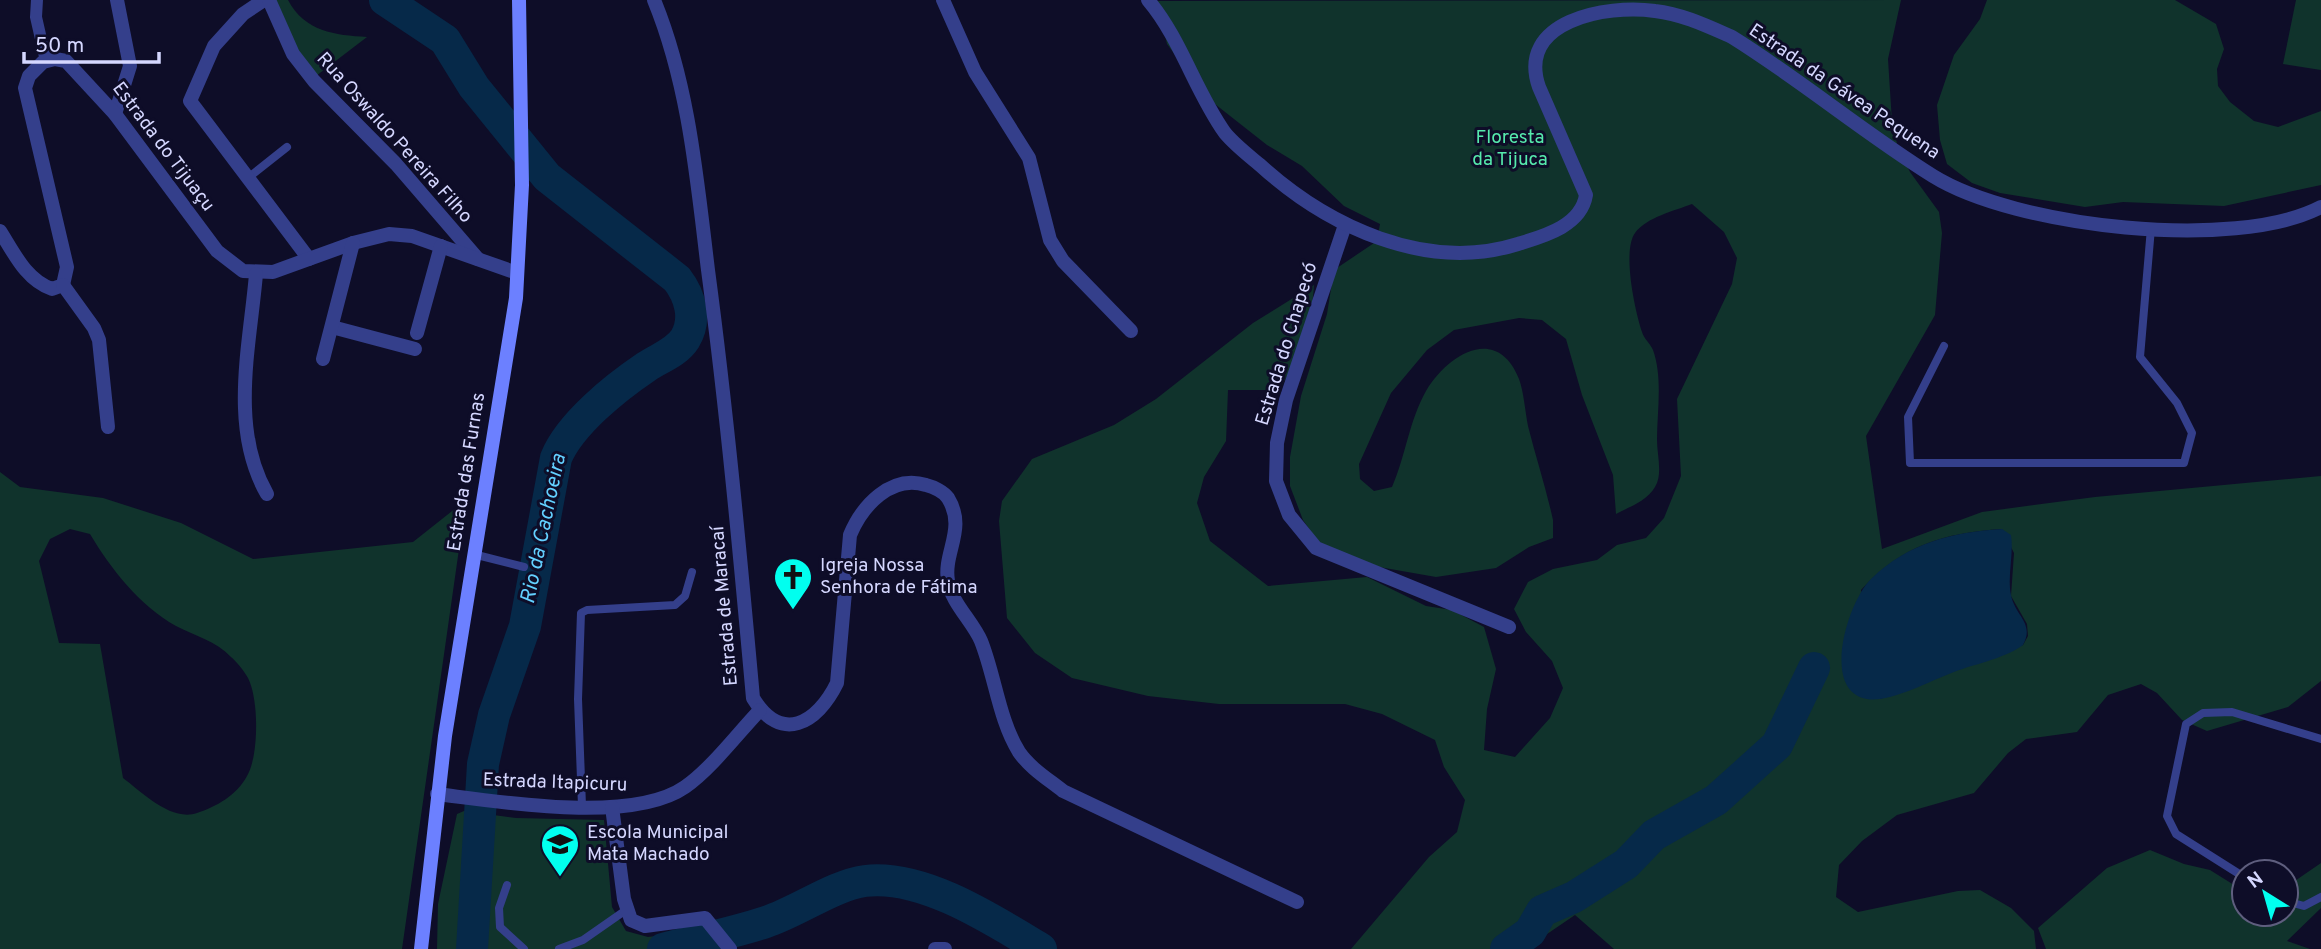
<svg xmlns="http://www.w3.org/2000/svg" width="2321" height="949" font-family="Overpass,sans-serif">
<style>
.green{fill:#10332c;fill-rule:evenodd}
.water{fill:#062949}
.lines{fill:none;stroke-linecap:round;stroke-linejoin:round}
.river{stroke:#062949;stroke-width:32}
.service{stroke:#343f8b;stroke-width:8}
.pedestrian{stroke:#343f8b;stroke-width:12}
.minor{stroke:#343f8b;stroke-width:14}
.tertiary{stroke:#343f8b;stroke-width:14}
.secondary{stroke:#6c80ff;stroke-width:14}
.labels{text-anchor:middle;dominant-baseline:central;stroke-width:6;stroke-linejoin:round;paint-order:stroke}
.street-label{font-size:19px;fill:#d5d7ff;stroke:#0e0d28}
.park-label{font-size:19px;fill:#56eaad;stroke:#0e0d28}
.poi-label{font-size:19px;fill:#d5d7ff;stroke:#0e0d28;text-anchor:start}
.water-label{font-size:21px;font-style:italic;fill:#63d0ff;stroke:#0e0d28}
</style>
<rect width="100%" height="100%" fill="#0e0d28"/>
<g class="green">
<path d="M269,0h19c17,32 47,35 79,37l-55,42z"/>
<path d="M1901,0l-13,59 4,63 6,26 12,24 29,40 3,21 -7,82 -69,121 16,113 100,-37 113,-15 226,-21v205l-33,26 -81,24 -25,-11 -25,-27 -16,-9 -33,11 -31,37 -51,7 -18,14 -34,40 -77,22 -35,26 -23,24 -3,32 22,15 100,-21 22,-1 31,18 23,23 2,18h-422l-39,-34 -50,34h-174l78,-92 28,-25 8,-32 -21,-33 -9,-27 -53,-26 -37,-10h-126l-71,-8 -76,-18 -37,-25 -28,-35 -8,-97 3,-20 30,-42 82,-34 42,-26 97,-76 61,-38c-2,38 -15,73 -35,105h-51l-2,51 -22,36 -7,26 13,38 58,45 99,-9 59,29 26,4 32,17 12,42 -9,40 -3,41 31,7 35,-39 13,-30 -11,-27 -26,-29 -12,-23 14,-27 25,-13 44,-9 20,-15 29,-7 18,-20 17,-42 -4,-77 55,-115 5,-26 -13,-26 -32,-28c-18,7 -45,13 -57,29 -13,18 0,78 7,99 2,7 8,11 11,18 10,28 4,62 4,90 0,15 6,34 -2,47 -8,14 -26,20 -39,27l-3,-39 -31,-80 -16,-56 -24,-19 -23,-2 -65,12 -27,20 -36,43 -32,71 1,15 14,12 18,-4c14,-32 17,-66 34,-96 22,-37 71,-67 93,-12 5,14 6,32 9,47 8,32 18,62 25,94v18l-24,9 -33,21 -60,9 -57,-10 -60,-24 -16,-23 -13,-34v-29l11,-61 26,-82 7,-44 43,-29 3,-17 -36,-18 -42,-40 -35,-21 -61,-48 -39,-53 -10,-43zM2002,529l12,24 -3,43 16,28 1,12 -5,9 -143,54 -19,-109c41,-45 83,-57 141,-61z"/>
<path d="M1987,0h188l41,24 8,25 -7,20 1,17 12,16 24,19 24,6 43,-16v74l-97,21 -101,-4 -38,5 -85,-14 -28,-10 -25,-19 -7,-24 -3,-35 17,-50 26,-36z"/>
<path d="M2296,0h25v70l-38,-6z"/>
<path d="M0,472l20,15 83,11 78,25 72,36 160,-17 53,-42 -64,449h-402zM70,529l20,5c21,35 49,71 86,92 19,10 40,15 55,31 6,5 13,14 17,21 11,21 11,78 -1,98 -10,19 -31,31 -50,37 -26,9 -55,-21 -74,-35l-23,-134 -41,-1 -20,-82 11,-22z"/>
<path d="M464,811l52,7 88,2 8,87 14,24 22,6 60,-8 13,16 -16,4h-268l1,-45 19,-90z"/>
<path d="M2150,850l34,14 26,6 32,20 2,24h42v-27l35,-24v45l-34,33 23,8h-264l-8,-21 69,-60z"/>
</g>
<path class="water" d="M2002,529l9,6c3,20 -4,41 0,60 4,21 24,28 12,50 -21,15 -51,19 -74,29 -21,8 -60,29 -82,25 -47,-8 -19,-98 4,-120 37,-36 81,-47 131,-50z"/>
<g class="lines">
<g class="river">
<path d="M385,0l60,40 29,47 73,90 130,102c13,17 20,40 8,60 -9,14 -26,19 -39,28 -31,21 -76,57 -90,91l-31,168 -31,89 -11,49 -11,185"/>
<path d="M663,949c34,-9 70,-16 103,-27 31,-10 68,-37 99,-41 58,-7 128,39 176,68"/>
<path d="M1506,949l24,-17 12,-21 32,-14 52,-33 28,-29 62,-35 61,-55 37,-77"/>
</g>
<g class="service">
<path d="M248,178l39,-31"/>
<path d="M1944,346l-36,71 2,46h274l8,-30 -15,-30 -37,-46 11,-129"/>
<path d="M473,554l51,13"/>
<path d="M582,806l-4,-107 3,-86 6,-3 88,-5 10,-9 7,-24"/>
<path d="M2244,877l-68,-43 -9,-18 19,-92 17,-11 29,-1 89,27"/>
<path d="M507,885l-8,23 1,19 24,22"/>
<path d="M2286,901l18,5 17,-9"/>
<path d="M559,949l24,-9 43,-30"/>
</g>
<path class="pedestrian" d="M37,0l-1,17 10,44"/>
<g class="minor">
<path d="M264,0l-21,14 -29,32 -24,55 119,158"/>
<path d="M269,0l24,54 21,27 82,83 82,95"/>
<path d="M654,0c35,85 43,180 54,270 19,142 32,284 45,428 28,46 64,26 84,-15l13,-148c12,-29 41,-61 76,-50 8,2 18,7 22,13 19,31 -5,54 0,83 3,21 25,41 33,60 14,35 18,79 38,111 11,16 29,27 44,39l234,111"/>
<path d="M943,0l32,72 54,86 21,82 13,21 68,70"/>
<path d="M115,114l15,-48 -13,-66"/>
<path d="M1345,225l-59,175 -9,43 -1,38 13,34 27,33 193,79"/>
<path d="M0,231c14,22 26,49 52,58l11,-4 4,-18 -42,-179 4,-12 14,-14 12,-3 11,2 49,53 102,137 26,20 30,1 80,-29 36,-9 23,2 105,37"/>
<path d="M256,274c-6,71 -27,154 11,220"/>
<path d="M63,285l31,43 5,12 9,87"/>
<path d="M332,327l83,22"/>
<path d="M417,333l24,-87"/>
<path d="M323,359l30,-116"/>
<path d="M437,794c64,8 195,30 248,-7 26,-18 53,-54 75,-77"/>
<path d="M612,807l12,92 7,21 14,6 60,-8 25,31"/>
<path d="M935,949h10"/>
</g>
<path class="tertiary" d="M1148,0c33,39 47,91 77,133 10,12 23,22 35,32 67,61 166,108 258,79 26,-8 63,-18 68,-49l-47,-108c-23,-66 67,-83 116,-76 27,3 52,15 77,26 69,43 132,96 201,139 82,51 302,76 388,31"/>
<path class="secondary" d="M421,949l24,-213 71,-438 6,-113 -3,-185"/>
</g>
<defs>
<symbol id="church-pin" viewBox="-11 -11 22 30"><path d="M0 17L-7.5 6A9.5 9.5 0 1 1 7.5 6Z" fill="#01ffef" stroke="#0e0d28"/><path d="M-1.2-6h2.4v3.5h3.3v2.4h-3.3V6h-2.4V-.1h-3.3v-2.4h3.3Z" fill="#111"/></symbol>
<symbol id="school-pin" viewBox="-11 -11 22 30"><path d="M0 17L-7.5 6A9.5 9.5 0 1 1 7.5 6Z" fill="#01ffef" stroke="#0e0d28"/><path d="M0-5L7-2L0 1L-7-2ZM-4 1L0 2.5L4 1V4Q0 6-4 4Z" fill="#111"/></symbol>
</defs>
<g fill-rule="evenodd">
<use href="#church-pin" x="771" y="555" width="44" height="60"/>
<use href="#school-pin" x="538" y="822" width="44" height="60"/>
</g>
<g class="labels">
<g class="street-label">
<text transform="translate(1844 92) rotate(34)">Estrada da Gávea Pequena</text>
<text transform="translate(394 138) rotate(48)">Rua Oswaldo Pereira Filho</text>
<text transform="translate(163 147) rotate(53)">Estrada do Tijuaçu</text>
<text transform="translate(1287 344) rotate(-73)">Estrada do Chapecó</text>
<text transform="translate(467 472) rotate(-81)">Estrada das Furnas</text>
<text transform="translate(725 606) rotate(-95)">Estrada de Maracaí</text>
<text transform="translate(555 783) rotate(2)">Estrada Itapicuru</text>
</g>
<g class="park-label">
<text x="1510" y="138">Floresta<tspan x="1510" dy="22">da Tijuca</tspan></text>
</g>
<g class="poi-label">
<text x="820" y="566">Igreja Nossa<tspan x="820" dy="22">Senhora de Fátima</tspan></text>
<text x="587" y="833">Escola Municipal<tspan x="587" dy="22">Mata Machado</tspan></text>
</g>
<g class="water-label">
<text transform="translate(544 529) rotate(-78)">Rio da Cachoeira</text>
</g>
</g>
<g transform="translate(2265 893) rotate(323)"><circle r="33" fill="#0e0d28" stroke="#5e5e7e" stroke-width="2"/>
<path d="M0-5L12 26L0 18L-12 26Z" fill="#01ffef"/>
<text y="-10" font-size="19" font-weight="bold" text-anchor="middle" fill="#d5d7ff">N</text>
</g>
<path d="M24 52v10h135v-10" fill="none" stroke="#d5d7ff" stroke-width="3.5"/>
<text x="35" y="52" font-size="21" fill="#d5d7ff" stroke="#0e0d28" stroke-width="5" paint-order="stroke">50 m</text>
</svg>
